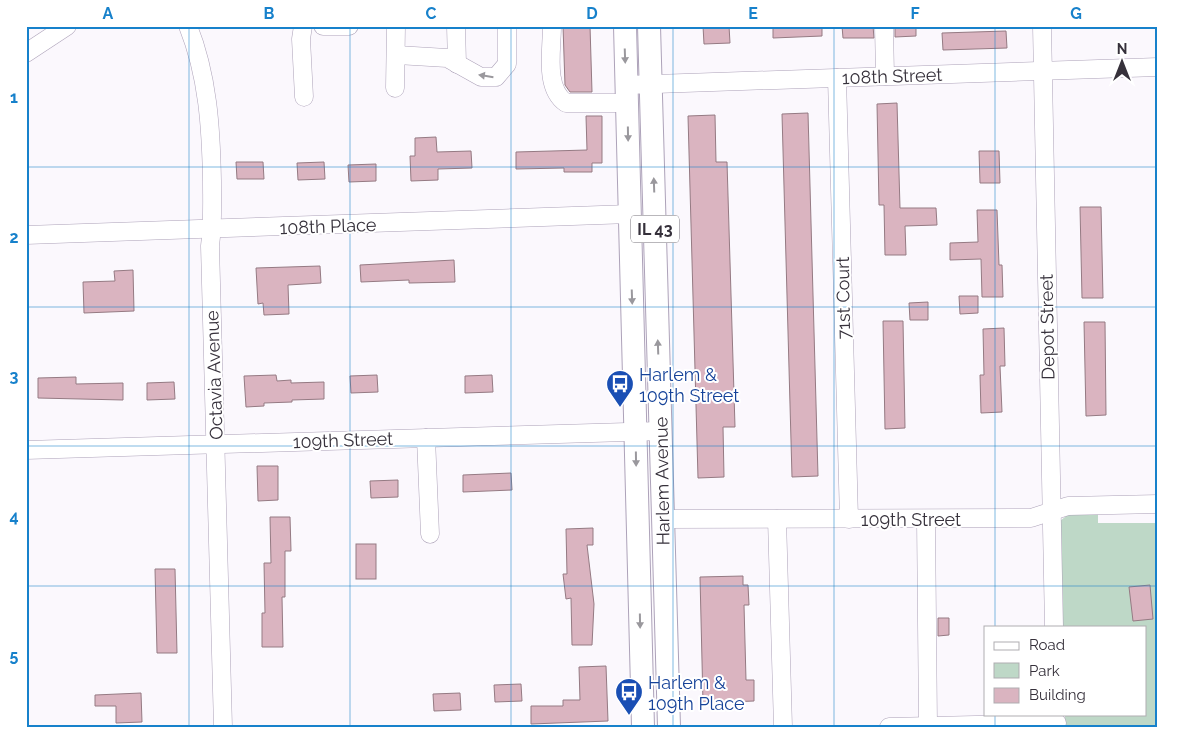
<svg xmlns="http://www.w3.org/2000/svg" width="1184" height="753" font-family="Raleway,sans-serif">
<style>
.green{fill:#bed8c7}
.building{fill:#dab4c0;stroke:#957a83}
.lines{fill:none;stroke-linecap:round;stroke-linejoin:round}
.minor-casing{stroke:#ada2b9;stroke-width:19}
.major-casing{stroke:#ada2b9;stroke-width:24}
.minor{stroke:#fff;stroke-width:18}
.major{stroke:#fff;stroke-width:22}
.oneway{fill:#9a989d}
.grid{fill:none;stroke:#1781cb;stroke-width:1;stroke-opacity:0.55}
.labels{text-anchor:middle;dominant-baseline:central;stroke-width:4;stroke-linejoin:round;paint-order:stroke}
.shield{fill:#fff;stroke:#726f76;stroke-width:1}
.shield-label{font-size:16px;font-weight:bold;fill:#36313b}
.street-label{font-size:18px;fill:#36313b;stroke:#fff}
.transit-label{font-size:18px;fill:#164399;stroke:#fff;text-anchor:start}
.neatline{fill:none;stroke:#1781cb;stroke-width:2}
.grid-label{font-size:16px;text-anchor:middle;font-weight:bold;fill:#1781cb}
</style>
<rect width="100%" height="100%" fill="#fbf8fd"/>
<path class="green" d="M1098,512v11h60v204h-93v-13h80v-87h-83l-2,-106 10,-8z"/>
<g class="building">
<path d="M563,26h27l2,66h-22l-5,-7z"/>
<path d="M703,26h26l1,17 -26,1z"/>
<path d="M773,26h49v10l-49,2z"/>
<path d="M842,26h31l1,12h-31z"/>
<path d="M895,26h21v10l-21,1z"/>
<path d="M1006,31l1,17 -64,2 -1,-17z"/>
<path d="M897,103l3,105h36l1,17 -32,1 1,29h-21l-1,-50h-5l-2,-101z"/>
<path d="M808,113l10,363 -26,1 -10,-363z"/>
<path d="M715,115l1,47h11l8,265h-12l1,50 -26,1 -10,-362z"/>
<path d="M586,116h16v47h-10v9h-28v-4l-48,1v-17l71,-2z"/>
<path d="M436,137l1,15 34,-1 1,17 -34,1v11l-27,1 -1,-25h5v-18z"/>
<path d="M979,151h20l1,32h-20z"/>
<path d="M236,162h27l1,17h-27z"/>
<path d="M324,162l1,17 -27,1 -1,-17z"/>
<path d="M376,164v17l-27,1 -1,-17z"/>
<path d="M1080,207h21l2,91h-21z"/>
<path d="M977,210h20l2,55h3l1,32h-21l-1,-38 -31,1v-17l28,-1z"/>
<path d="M454,260l1,22 -46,1v-3l-48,2 -1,-17z"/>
<path d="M320,266l1,17 -33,2 1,29 -25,1 -1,-12 -5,1 -2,-36z"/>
<path d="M133,270l1,41 -50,2 -1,-31 32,-1 -1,-10z"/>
<path d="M959,296h19v17l-18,1z"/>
<path d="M928,302v18h-18l-1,-17z"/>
<path d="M883,321h20l2,107 -20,1z"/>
<path d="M1084,322h21l1,93 -20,1z"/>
<path d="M1004,328l1,38h-5l2,46 -21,1 -1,-38h4l-1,-46z"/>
<path d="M276,375l1,6 14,-1v3l33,-1v17l-32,1v2l-28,1v3l-18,1 -2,-31z"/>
<path d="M377,375l1,17 -27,1 -1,-17z"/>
<path d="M492,375l1,17 -28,1v-17z"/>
<path d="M76,377v7l47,-1v17l-85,-2v-20z"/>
<path d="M174,382l1,17 -28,1v-17z"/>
<path d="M257,466h21v34l-20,1z"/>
<path d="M511,473l1,17 -49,2v-17z"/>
<path d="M398,480v17l-27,1 -1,-17z"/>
<path d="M270,517h20l1,34h-6v46h-3l1,50h-21v-34h3l-1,-50h7z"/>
<path d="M593,528v17h-6l7,59 -2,41h-20l-1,-47 -5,1 -3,-25h4l-1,-45z"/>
<rect x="356" y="544" width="20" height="35"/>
<path d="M155,569h20l2,84h-20z"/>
<path d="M743,576v9h5l1,20h-5l2,75h8v21l-51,2 -3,-126z"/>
<path d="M1150,585l3,34 -20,2 -4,-34z"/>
<path d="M938,618h11v17l-11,1z"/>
<path d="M606,666l2,55 -77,3v-18h32v-6h17l-1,-33z"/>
<path d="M521,684l1,17 -27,1 -1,-17z"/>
<path d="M141,693l1,29 -26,1v-17h-21v-11z"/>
<path d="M460,693l1,17 -27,1 -1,-17z"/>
</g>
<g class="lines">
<defs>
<g id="minor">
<path d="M188,26c20,50 23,102 24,155 0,22 1,43 -2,65l13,481"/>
<path d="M303,26l-2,13 3,58"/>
<path d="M323,26h26"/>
<path d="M456,26l1,38"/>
<path d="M552,26c0,24 -8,62 14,77h61"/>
<path d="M884,26l1,50"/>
<path d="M1042,26l12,601"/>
<path d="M26,53l41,-27"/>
<path d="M397,55l50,3 34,19h15l11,-13v-38"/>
<path d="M837,78l12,441"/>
<path d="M626,85l532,-18"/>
<path d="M395,88l1,-62"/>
<path d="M26,235l604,-21"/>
<path d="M426,438l4,96"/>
<path d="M26,450l635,-19"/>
<path d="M662,519l369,-1 37,-12 90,-2"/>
<path d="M777,519l6,208"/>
<path d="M926,519l2,207"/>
<path d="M889,727l168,-4"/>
</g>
<g id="major">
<path d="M625,26l18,701"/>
<path d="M649,26l20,701"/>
</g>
</defs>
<use href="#minor" class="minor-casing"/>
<use href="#major" class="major-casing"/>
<use href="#minor" class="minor"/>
<use href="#major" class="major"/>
</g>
<defs><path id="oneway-solid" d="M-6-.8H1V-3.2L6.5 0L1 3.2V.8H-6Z" transform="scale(1.25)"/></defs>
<g class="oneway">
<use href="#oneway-solid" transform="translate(625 56) rotate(88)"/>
<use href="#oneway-solid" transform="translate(486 76) rotate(-171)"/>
<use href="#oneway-solid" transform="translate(628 134) rotate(89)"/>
<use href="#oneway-solid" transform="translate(654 185) rotate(-92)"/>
<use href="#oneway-solid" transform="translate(632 297) rotate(88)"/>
<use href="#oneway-solid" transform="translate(658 347) rotate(-92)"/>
<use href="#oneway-solid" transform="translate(636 459) rotate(89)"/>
<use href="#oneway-solid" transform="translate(640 621) rotate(89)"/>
</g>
<path class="grid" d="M189,26v701M350,26v701M511,26v701M673,26v701M834,26v701M995,26v601M26,167h1132M26,307h1132M26,446h1132M26,586h1132M995,714v13"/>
<defs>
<symbol id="bus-pin" viewBox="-11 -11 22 30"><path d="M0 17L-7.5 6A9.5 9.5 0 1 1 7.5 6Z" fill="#1a4fb4" stroke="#fff"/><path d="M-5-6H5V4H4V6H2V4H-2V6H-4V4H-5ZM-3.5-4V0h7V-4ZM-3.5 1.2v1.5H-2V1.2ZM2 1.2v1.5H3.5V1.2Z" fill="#fff"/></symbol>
</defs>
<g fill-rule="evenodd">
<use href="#bus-pin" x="604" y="368" width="32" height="43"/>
<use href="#bus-pin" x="613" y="676" width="32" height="43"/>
</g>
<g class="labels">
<rect class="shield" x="631" y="215.5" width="48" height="27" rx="4"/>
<g class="shield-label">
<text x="655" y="229">IL 43</text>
</g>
<g class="street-label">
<text transform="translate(892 76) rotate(-2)">108th Street</text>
<text transform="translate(328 226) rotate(-2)">108th Place</text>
<text transform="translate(843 298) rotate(-91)">71st Court</text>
<text transform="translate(1047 327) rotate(-91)">Depot Street</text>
<text transform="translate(214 375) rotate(-92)">Octavia Avenue</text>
<text transform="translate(343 440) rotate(-2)">109th Street</text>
<text transform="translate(662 481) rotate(-91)">Harlem Avenue</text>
<text x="911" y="519">109th Street</text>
</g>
<g class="transit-label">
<text x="639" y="374">Harlem &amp;<tspan x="639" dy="21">109th Street</tspan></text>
<text x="648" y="682">Harlem &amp;<tspan x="648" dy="21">109th Place</tspan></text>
</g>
</g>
<rect width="1184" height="753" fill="none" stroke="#ffffff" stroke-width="55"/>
<rect x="984" y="626" width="162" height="90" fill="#ffffff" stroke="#afadb1"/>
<rect x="994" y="642" width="25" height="8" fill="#ffffff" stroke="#afadb1"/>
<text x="1029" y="650" font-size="15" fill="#36313b">Road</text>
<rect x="994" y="663" width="25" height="15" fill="#bed8c7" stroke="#afadb1"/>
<text x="1029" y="676" font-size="15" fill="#36313b">Park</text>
<rect x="994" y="688" width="25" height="15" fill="#dab4c0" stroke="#afadb1"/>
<text x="1029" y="700" font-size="15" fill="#36313b">Building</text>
<g transform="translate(1122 62)" stroke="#ffffff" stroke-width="4" paint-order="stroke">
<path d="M0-4L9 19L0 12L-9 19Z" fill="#36313b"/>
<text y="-8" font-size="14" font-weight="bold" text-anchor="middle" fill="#36313b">N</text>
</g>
<rect x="28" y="28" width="1128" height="698" class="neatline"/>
<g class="grid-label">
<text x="108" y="19">A</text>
<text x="269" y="19">B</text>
<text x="431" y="19">C</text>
<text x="592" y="19">D</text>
<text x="753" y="19">E</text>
<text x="915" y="19">F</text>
<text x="1076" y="19">G</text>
<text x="14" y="103">1</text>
<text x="14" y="243">2</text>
<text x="14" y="382">3</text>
<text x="14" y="522">4</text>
<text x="14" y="661">5</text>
</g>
</svg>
